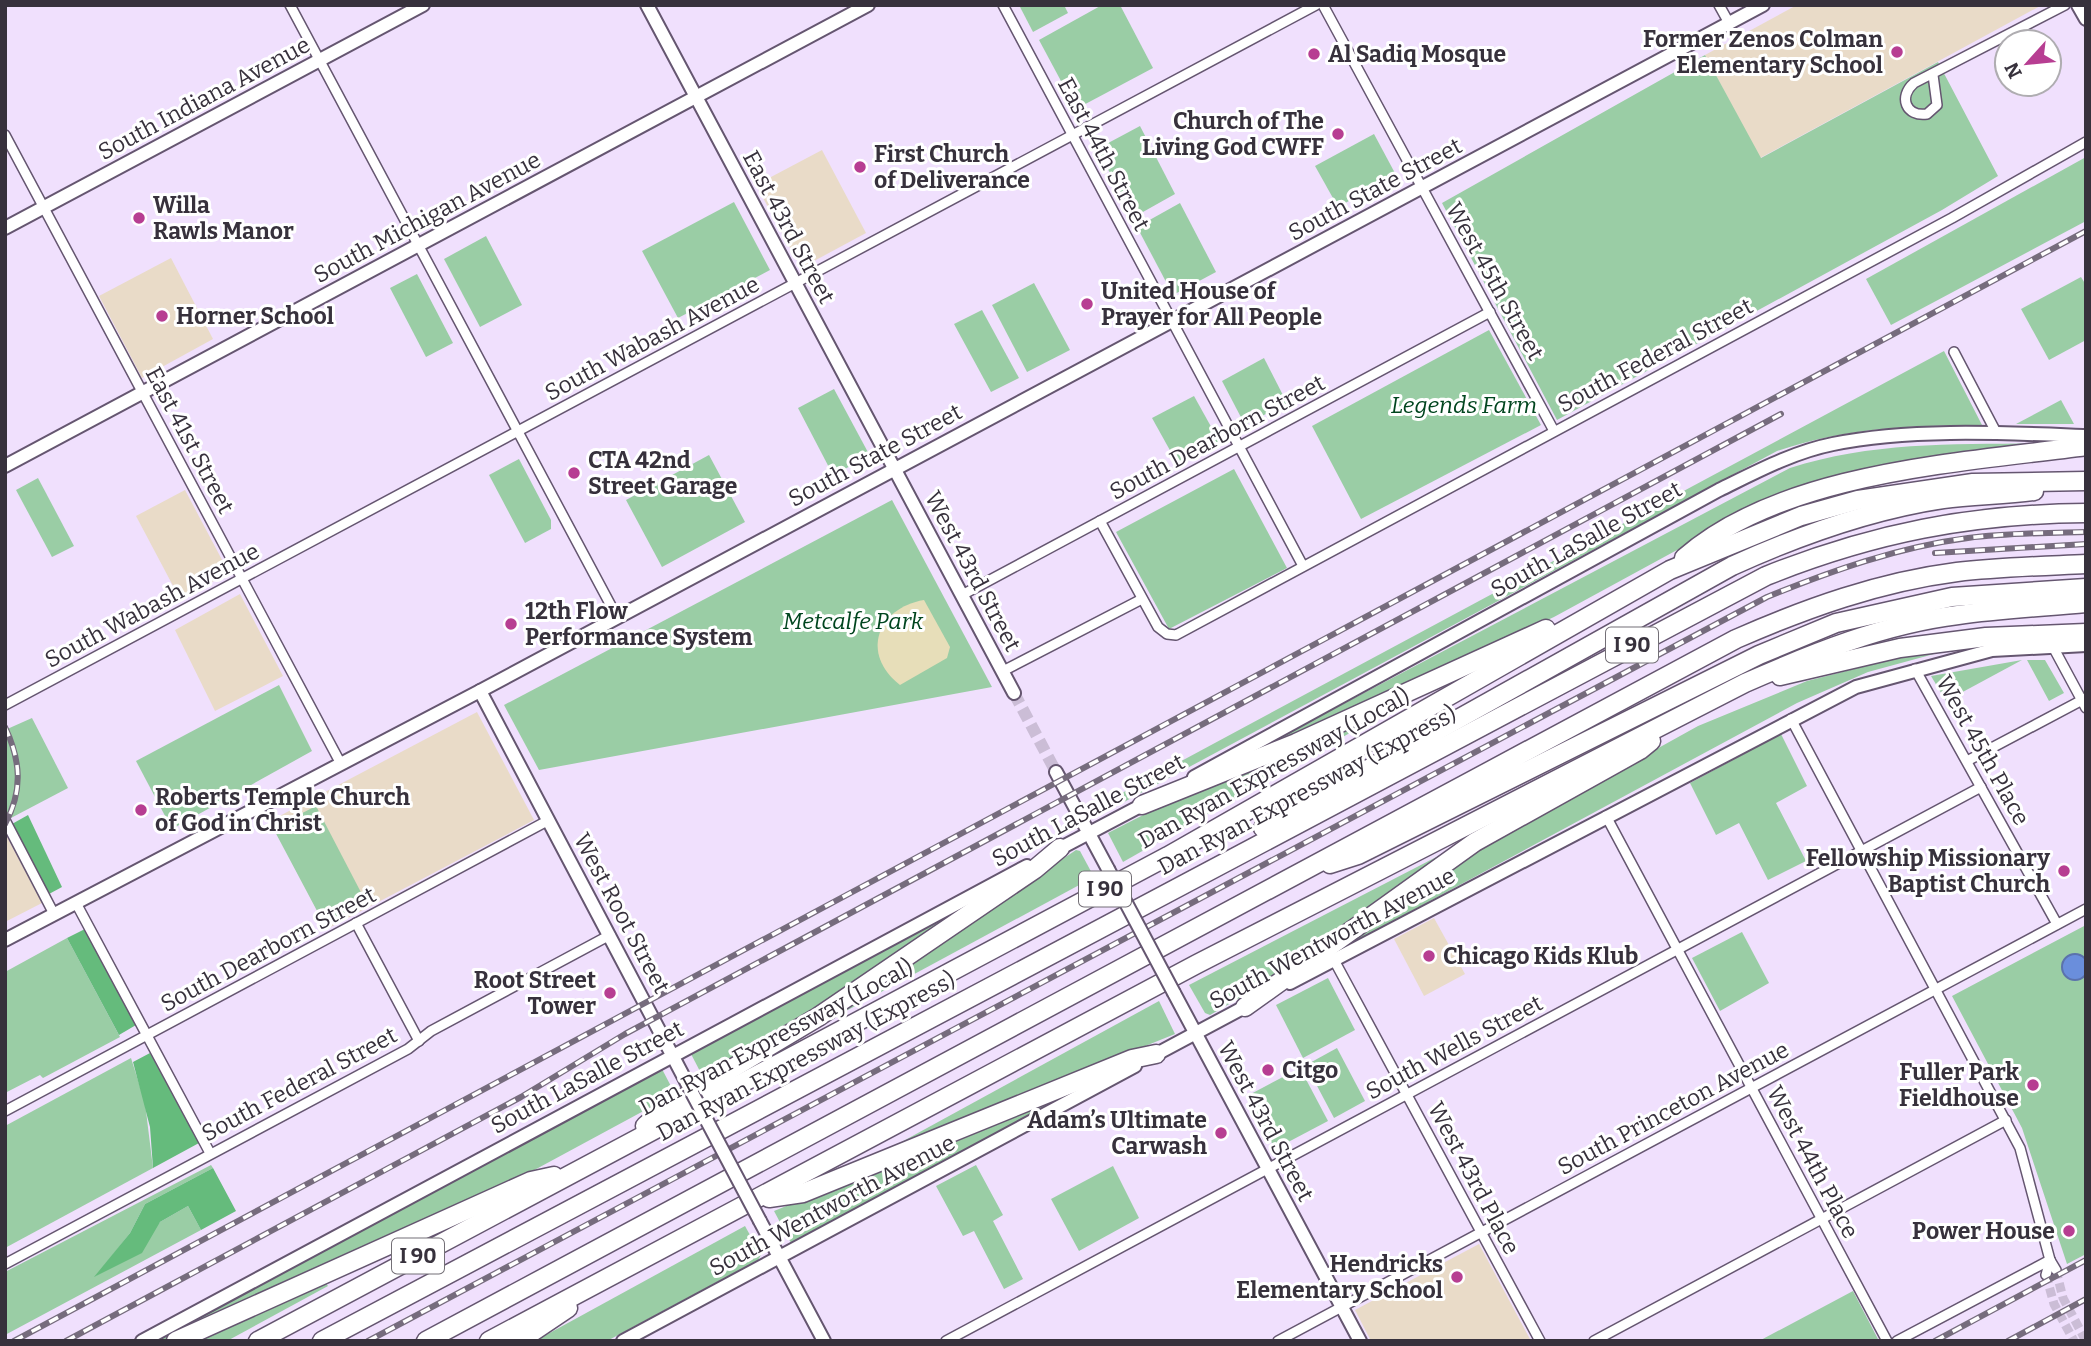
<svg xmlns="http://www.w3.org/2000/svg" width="2091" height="1346" font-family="Bitter,serif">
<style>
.education{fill:#e9dbc8}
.green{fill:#9acda5}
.forest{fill:#65bb7c}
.sand{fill:#e7deb9}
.water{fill:#6a8edc;stroke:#5b72ac;stroke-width:2}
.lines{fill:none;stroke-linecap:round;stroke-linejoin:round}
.street-tunnel{stroke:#cbbdd6;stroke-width:9;stroke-dasharray:9 4.5;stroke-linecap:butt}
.secondary-tunnel{stroke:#cbbdd6;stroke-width:12;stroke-dasharray:12 6;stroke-linecap:butt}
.street-casing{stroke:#655670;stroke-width:12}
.secondary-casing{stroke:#655670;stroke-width:16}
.highway-casing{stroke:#655670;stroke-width:21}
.street{stroke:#fff;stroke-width:9}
.secondary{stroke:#fff;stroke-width:12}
.highway{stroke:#fff;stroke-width:18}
.rail-casing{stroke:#766c7d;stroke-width:6}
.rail{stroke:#fff;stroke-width:3.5;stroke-dasharray:10;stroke-linecap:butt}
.secondary-bridge-casing{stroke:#655670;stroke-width:16;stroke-linecap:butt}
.secondary-bridge{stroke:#fff;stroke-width:12}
.poi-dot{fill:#b73e92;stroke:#fff;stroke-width:2.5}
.labels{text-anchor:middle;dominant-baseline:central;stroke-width:6;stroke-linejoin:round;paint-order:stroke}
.shield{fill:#fff;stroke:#736f76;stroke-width:2}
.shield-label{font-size:21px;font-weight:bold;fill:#37313c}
.poi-label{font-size:23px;font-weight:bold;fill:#37313c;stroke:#fff;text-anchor:start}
.street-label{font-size:23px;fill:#37313c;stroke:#fff}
.park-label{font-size:23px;font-style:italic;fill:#00451e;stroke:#fff}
</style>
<rect width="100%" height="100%" fill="#f0e0fd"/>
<g class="education">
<path d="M1797,5h245l-282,153 -55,-103z"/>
<path d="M822,150l44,83 -65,35 -45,-83z"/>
<path d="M171,258l42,81 -71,39 -43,-82z"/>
<path d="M185,490l44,83 -49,26 -44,-83z"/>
<path d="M240,594l43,82 -68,35 -40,-81z"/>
<path d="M477,712l57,108 -207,109 -57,-108z"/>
<path d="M5,833l37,70 -37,19z"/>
<path d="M1434,918l31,56 -41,22 -30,-57z"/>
<path d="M1479,1244l52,97h-160l-16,-31z"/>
</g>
<g class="green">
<path d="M1019,5h45l4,8 -35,19z"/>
<path d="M1102,5h18l33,63 -77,41 -37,-69z"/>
<path d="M1705,55l56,103 177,-96 60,114 -56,34 -385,210 -115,-217z"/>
<path d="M1140,126l35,68 -41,23 -37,-68z"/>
<path d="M1374,134l22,41 -58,32 -23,-41z"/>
<path d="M2086,157v64l-195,104 -25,-46z"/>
<path d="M734,202l36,68 -92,48 -36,-67z"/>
<path d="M1180,203l36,69 -43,23 -36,-68z"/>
<path d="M486,236l36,69 -42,22 -36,-68z"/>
<path d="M417,274l36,69 -27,14 -36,-69z"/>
<path d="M2081,277l5,8v55l-37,20 -28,-51z"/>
<path d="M1034,283l36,67 -43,22 -35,-67z"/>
<path d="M982,310l37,68 -28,14 -37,-68z"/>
<path d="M1489,330l52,95 -180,94 -49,-93z"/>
<path d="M1944,351l38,74c-76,1 -132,2 -205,26l-679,365 -4,-8z"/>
<path d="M1264,358l23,45 -42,22 -23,-44z"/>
<path d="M834,389l36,67 -37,19 -35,-67z"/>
<path d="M1194,396l25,45 -42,22 -25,-45z"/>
<path d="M2061,400l13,24h-58z"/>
<path d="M2065,443l-309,64 -202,110 -259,119 -41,15 536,-283c89,-29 182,-23 275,-25z"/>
<path d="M709,455l36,67 -83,45 -36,-67z"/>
<path d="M519,459l32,61v9l-26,14 -36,-68z"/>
<path d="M1234,469l53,99 -118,61 -53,-97z"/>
<path d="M38,478l36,68 -22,11 -36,-67z"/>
<path d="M892,500l100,187 -453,83 -35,-65z"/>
<path d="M1933,649l1,5 -66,18 -71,31 -445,240 -3,-4 115,-83 234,-130 109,-45z"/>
<path d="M2022,660l-76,41 -15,-25z"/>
<path d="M2027,660h18l19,33 -15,8z"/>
<path d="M279,685l33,66 -140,78 -36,-68z"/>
<path d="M1406,701l-283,161 -15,-29 41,-21z"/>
<path d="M32,718l36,70 -59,31 -4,-8v-81z"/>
<path d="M1781,734l26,52 -31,17 30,58 -38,19 -29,-57 -23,12 -26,-52z"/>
<path d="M316,806l50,96 -42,22 -51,-96z"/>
<path d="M1076,850l4,1 14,26 -261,141 -1,-3z"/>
<path d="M1446,852l-189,136 -47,27 -5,-2 -16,-28z"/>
<path d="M977,901l-188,128 -85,50 -13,-25z"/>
<path d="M2086,925v329l-19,10 -45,-136 -70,-132z"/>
<path d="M1742,932l27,51 -49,28 -28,-53z"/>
<path d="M67,938l53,99 -77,41 -3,-3 -35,18v-121z"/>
<path d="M1328,978l27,52 -52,28 -27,-53z"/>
<path d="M1159,1001l16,33 -290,117z"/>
<path d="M1337,1048l28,53 -31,17 -28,-53z"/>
<path d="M131,1058l14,45 8,65 -148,80v-122z"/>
<path d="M1300,1068l28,53 -53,28 -28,-53z"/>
<path d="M662,1069l13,25 -187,101 -111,45 -44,25 -171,76h-8z"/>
<path d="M1060,1095l2,3 -271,145 -17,-32z"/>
<path d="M211,1165l2,3 -68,36 -15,29 -34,43 64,-54 28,-16 13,24 -196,105v-63z"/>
<path d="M976,1165l27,50 -10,6 30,58 -19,10 -30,-58 -11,5 -27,-50z"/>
<path d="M1113,1166l26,52 -60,33 -28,-52z"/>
<path d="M745,1226l16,29 -3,5 -151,81h-72z"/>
<path d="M325,1282l3,4 -101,55h-35z"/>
<path d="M1853,1291l26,50h-120z"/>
</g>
<g class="forest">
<path d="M28,815l34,72 -13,7 -37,-70z"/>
<path d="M85,929l51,96 -17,10 -52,-97z"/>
<path d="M150,1053l49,90 -46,25 -3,-41 -17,-65z"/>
<path d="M213,1168l23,43 -35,19 -13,-24 -28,16 -18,31 -48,24 36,-44 15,-29z"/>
</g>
<path class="sand" d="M924,600l26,47 -3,11 -47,27c-40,-31 -23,-77 24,-85z"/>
<circle class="water" cx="2075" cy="967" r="13"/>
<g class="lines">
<g class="street-tunnel">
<path d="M2056,1270l7,28 23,43"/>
<path d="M2046,1275l8,29 20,37"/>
</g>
<path class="secondary-tunnel" d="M1014,693l42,79"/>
<defs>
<g id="street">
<path d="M290,5l327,612"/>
<path d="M1003,5l300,561"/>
<path d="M1323,5l231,426"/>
<path d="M1719,5l10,18"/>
<path d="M1933,75l4,30 -10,9c-21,3 -29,-17 -13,-31l151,-78"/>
<path d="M5,135l336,629"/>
<path d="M1954,352l43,82"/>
<path d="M1100,521l58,106 9,7 9,1 776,-417 134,-76"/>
<path d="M962,595l528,-283"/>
<path d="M2052,645l34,63"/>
<path d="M1915,669l142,255"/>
<path d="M1003,671l139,-72"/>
<path d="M5,705l1311,-700"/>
<path d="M1791,719l229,429 30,112 6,10"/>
<path d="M1967,761l119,-63"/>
<path d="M1606,816l281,525"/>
<path d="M5,820l49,94"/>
<path d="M76,903l134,250"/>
<path d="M356,923l63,118"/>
<path d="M1334,960l206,381"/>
<path d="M5,1111l544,-291"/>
<path d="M5,1264l403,-215 23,-18 179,-96"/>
<path d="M2046,1275l4,-15"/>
<path d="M946,1341l1035,-554"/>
<path d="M1278,1341l808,-432"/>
<path d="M1594,1341l412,-221"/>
<path d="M1897,1341l153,-81"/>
</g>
<g id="secondary">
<path d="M647,5l367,688"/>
<path d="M2078,5l8,14"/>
<path d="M5,228l418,-223"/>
<path d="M5,466l863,-461"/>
<path d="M480,691l209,396"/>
<path d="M1056,772l52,97"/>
<path d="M1194,777l525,-287c37,-18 74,-38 114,-46 78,-16 173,-11 253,-8"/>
<path d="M1055,851l93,-49"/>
<path d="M5,940l475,-249 1283,-686"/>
<path d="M1290,983l566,-296 136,-37 94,-5"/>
<path d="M1174,993l186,348"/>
<path d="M1151,1057l101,-54"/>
<path d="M760,1221l64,120"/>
<path d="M142,1341l885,-475"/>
<path d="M623,1341l512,-275"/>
</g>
<g id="highway">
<path d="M1684,558c98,-86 276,-95 402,-112"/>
<path d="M1780,676l120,-28 86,-11 100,-4"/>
<path d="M1142,805l154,-62 250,-114"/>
<path d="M1263,828l469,-262c66,-30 138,-56 211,-67 30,-4 61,-4 91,-8"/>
<path d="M1330,864l28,-9 401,-200 77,-32 116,-26 134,-9"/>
<path d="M1245,1007l230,-165 165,-92 11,-9"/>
<path d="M645,1126l18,-16 155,-93 217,-148 25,-21"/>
<path d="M769,1198l34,-5 329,-134 24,-5"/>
<path d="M176,1341l355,-160 23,-5"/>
<path d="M258,1341l910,-485 502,-286 131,-54 57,-16 115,-17 113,-2"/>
<path d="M322,1341l1444,-765c107,-43 205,-62 320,-63"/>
<path d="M426,1341l1310,-702c71,-31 143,-57 221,-67 42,-5 86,-6 129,-8"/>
<path d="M489,1341l708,-377 548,-281c68,-30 139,-59 213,-68 42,-6 85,-8 128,-12"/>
<path d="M519,1341l49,-33"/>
</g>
</defs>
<use href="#street" class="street-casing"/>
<use href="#secondary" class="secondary-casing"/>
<use href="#highway" class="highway-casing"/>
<use href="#street" class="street"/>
<use href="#secondary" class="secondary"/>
<use href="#highway" class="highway"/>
<defs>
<g id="rail">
<path d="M1935,553l151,-9"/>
<path d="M5,727c16,34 18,64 0,97"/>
<path d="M14,1341l2072,-1110"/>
<path d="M66,1341l455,-244 104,-63 1156,-620"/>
<path d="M368,1341l1399,-744c64,-26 131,-50 201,-59 39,-5 78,-5 118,-6"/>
<path d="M1935,1341l151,-81"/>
<path d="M2008,1341l78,-42"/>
</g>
</defs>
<use href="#rail" class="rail-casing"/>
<use href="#rail" class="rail"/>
<defs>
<g id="secondary-bridge">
<path d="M1108,869l66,124"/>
<path d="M689,1087l71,134"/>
</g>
</defs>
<use href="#secondary-bridge" class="secondary-bridge-casing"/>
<use href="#secondary-bridge" class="secondary-bridge"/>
</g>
<g class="poi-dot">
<circle cx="1897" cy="52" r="7"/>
<circle cx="1314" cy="54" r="7"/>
<circle cx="1338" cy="134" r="7"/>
<circle cx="860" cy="167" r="7"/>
<circle cx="139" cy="218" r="7"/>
<circle cx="1087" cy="304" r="7"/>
<circle cx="162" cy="316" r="7"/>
<circle cx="574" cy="473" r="7"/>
<circle cx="511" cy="624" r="7"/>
<circle cx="141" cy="810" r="7"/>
<circle cx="2064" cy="871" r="7"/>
<circle cx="1429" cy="956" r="7"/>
<circle cx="610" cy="993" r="7"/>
<circle cx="1268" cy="1070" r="7"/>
<circle cx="2033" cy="1085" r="7"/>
<circle cx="1221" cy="1133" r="7"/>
<circle cx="2069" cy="1231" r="7"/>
<circle cx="1457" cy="1277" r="7"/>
</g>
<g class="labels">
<g class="shield">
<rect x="1606" y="627.5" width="52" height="35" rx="5"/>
<rect x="1079" y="871.5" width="52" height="35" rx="5"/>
<rect x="392" y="1238.5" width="52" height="35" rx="5"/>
</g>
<g class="shield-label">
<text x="1632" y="645">I 90</text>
<text x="1105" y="889">I 90</text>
<text x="418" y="1256">I 90</text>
</g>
<g class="poi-label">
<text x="1883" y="39" text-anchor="end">Former Zenos Colman<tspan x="1883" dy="26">Elementary School</tspan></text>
<text x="1328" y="54">Al Sadiq Mosque</text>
<text x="1324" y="121" text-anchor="end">Church of The<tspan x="1324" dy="26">Living God CWFF</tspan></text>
<text x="874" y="154">First Church<tspan x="874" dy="26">of Deliverance</tspan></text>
<text x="153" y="205">Willa<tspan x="153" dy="26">Rawls Manor</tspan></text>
<text x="1101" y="291">United House of<tspan x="1101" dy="26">Prayer for All People</tspan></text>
<text x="176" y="316">Horner School</text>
<text x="588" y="460">CTA 42nd<tspan x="588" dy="26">Street Garage</tspan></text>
<text x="525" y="611">12th Flow<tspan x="525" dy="26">Performance System</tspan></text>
<text x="155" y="797">Roberts Temple Church<tspan x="155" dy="26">of God in Christ</tspan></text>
<text x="2050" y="858" text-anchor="end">Fellowship Missionary<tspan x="2050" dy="26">Baptist Church</tspan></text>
<text x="1443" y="956">Chicago Kids Klub</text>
<text x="596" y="980" text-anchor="end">Root Street<tspan x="596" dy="26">Tower</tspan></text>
<text x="1282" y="1070">Citgo</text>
<text x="2019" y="1072" text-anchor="end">Fuller Park<tspan x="2019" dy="26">Fieldhouse</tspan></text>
<text x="1207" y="1120" text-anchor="end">Adam’s Ultimate<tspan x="1207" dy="26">Carwash</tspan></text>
<text x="2055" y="1231" text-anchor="end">Power House</text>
<text x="1443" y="1264" text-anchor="end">Hendricks<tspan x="1443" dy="26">Elementary School</tspan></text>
</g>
<g class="street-label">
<text transform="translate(204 98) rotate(-28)">South Indiana Avenue</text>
<text transform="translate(1104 154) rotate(62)">East 44th Street</text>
<text transform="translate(1375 189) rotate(-28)">South State Street</text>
<text transform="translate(427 217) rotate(-28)">South Michigan Avenue</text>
<text transform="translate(789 227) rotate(62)">East 43rd Street</text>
<text transform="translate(1495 281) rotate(61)">West 45th Street</text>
<text transform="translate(652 338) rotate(-28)">South Wabash Avenue</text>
<text transform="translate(1655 355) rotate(-28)">South Federal Street</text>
<text transform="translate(1217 437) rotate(-28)">South Dearborn Street</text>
<text transform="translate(190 440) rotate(62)">East 41st Street</text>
<text transform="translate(875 455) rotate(-28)">South State Street</text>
<text transform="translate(1586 539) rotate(-29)">South LaSalle Street</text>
<text transform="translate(973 571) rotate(62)">West 43rd Street</text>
<text transform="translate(152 605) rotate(-28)">South Wabash Avenue</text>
<text transform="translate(1983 750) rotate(61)">West 45th Place</text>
<text transform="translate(1274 768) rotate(-29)">Dan Ryan Expressway (Local)</text>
<text transform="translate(1307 790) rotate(-28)">Dan Ryan Expressway (Express)</text>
<text transform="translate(1088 810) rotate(-28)">South LaSalle Street</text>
<text transform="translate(622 913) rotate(62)">West Root Street</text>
<text transform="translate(1332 938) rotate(-28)">South Wentworth Avenue</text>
<text transform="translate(268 949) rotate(-28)">South Dearborn Street</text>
<text transform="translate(776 1037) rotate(-28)">Dan Ryan Expressway (Local)</text>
<text transform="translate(1454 1047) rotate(-28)">South Wells Street</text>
<text transform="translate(806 1056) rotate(-28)">Dan Ryan Expressway (Express)</text>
<text transform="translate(587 1077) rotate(-28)">South LaSalle Street</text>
<text transform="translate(299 1084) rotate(-28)">South Federal Street</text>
<text transform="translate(1673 1108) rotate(-28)">South Princeton Avenue</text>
<text transform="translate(1266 1121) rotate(62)">West 43rd Street</text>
<text transform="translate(1813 1162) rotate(62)">West 44th Place</text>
<text transform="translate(1474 1178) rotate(62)">West 43rd Place</text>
<text transform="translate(832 1205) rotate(-28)">South Wentworth Avenue</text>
</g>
<g class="park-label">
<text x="1464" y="405">Legends Farm</text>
<text x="853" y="621">Metcalfe Park</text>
</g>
</g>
<rect width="2091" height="1346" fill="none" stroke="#37313c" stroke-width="14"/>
<g transform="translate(2028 63) rotate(243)"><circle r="33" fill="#ffffff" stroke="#afadb1" stroke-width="2"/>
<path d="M0-5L12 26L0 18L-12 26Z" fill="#b73e92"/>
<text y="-10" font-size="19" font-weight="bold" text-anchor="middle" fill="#37313c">N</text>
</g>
</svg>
